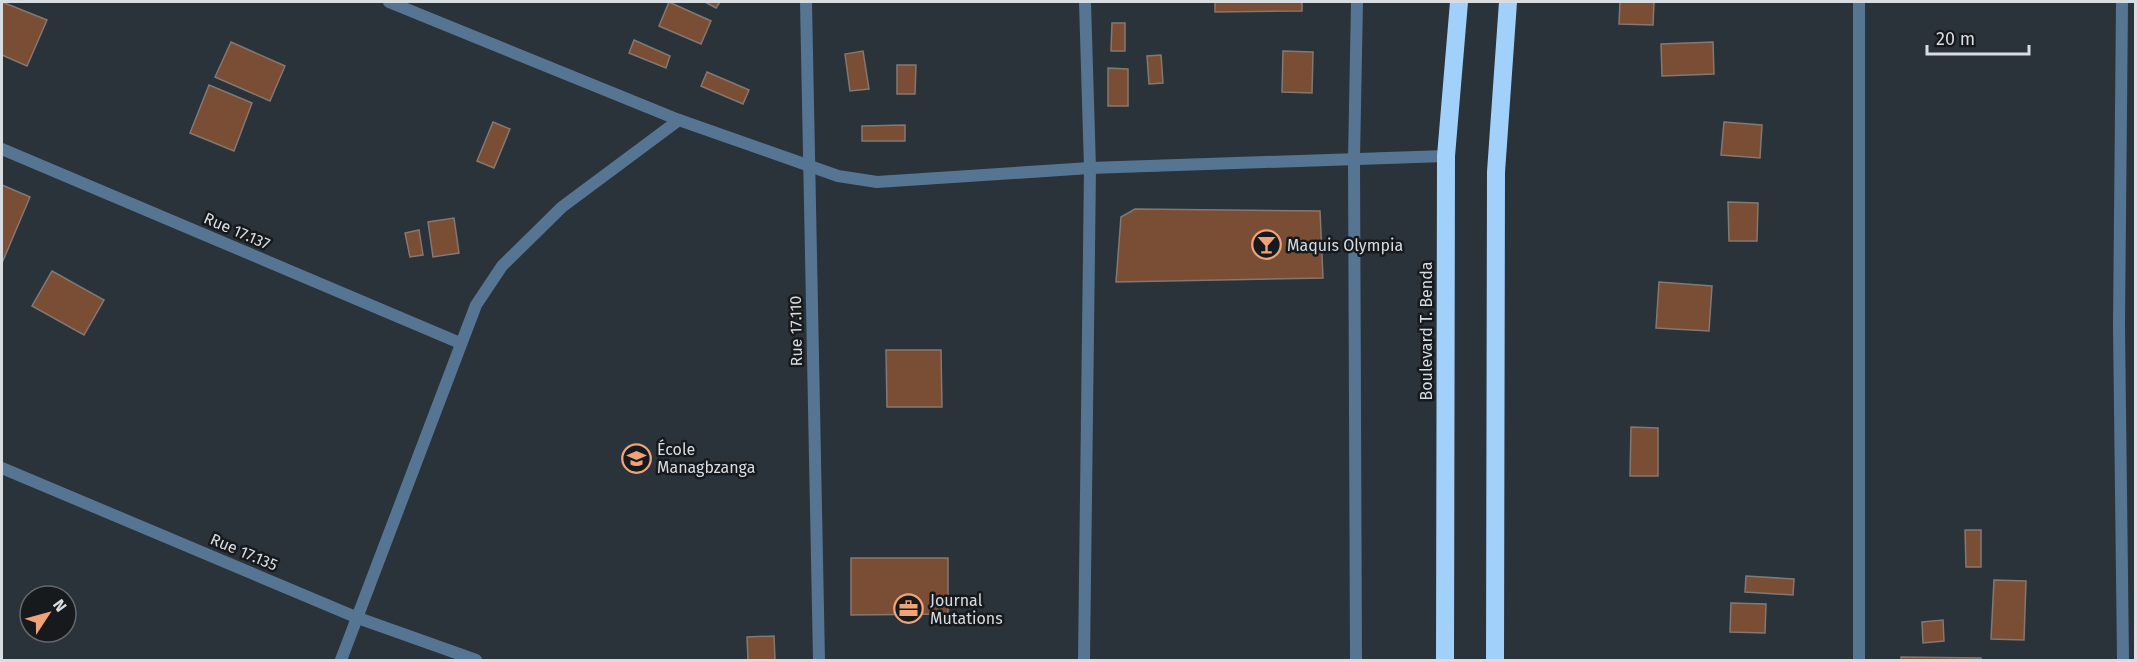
<svg xmlns="http://www.w3.org/2000/svg" width="2137" height="662" font-family="'Fira Sans',sans-serif">
<style>
.building{fill:#7a4d35;stroke:#847872;stroke-width:1.5}
.lines{fill:none;stroke-linecap:round;stroke-linejoin:round}
.street{stroke:#557593;stroke-width:12}
.highway{stroke:#a1d0fb;stroke-width:18}
.labels{text-anchor:middle;dominant-baseline:central;stroke-width:5;stroke-linejoin:round;paint-order:stroke}
.street-label{font-size:16px;fill:#d8dde2;stroke:#161a1d}
.poi-label{font-size:16px;fill:#d8dde2;stroke:#161a1d;text-anchor:start}
</style>
<rect width="100%" height="100%" fill="#2a323a"/>
<g class="building">
<path d="M2,2l45,18 -20,46 -25,-11z"/>
<path d="M669,2l42,19 -10,23 -42,-18z"/>
<path d="M705,2h15l-4,6z"/>
<path d="M1215,2h87v9l-87,1z"/>
<path d="M1620,2h34l-1,23 -34,-1z"/>
<path d="M1112,23h13v28h-14z"/>
<path d="M634,40l36,16 -4,12 -37,-15z"/>
<path d="M231,42l54,24 -15,35 -55,-24z"/>
<path d="M1713,42l1,32 -52,2 -1,-32z"/>
<path d="M863,51l6,38 -19,2 -5,-37z"/>
<path d="M1283,51l30,1 -1,41 -30,-1z"/>
<path d="M1161,55l2,28 -14,1 -2,-28z"/>
<path d="M897,65h19l-1,29h-18z"/>
<path d="M1108,68l20,1v37h-20z"/>
<path d="M707,72l42,18 -6,14 -42,-18z"/>
<path d="M209,85l43,18 -18,48 -44,-18z"/>
<path d="M493,122l17,7 -16,39 -17,-7z"/>
<path d="M1724,122l38,3 -2,33 -39,-3z"/>
<path d="M905,125v16h-43v-15z"/>
<path d="M2,185l28,12 -28,66z"/>
<path d="M1728,202l30,1 -1,38h-28z"/>
<path d="M1135,209l185,2 3,67 -207,4 5,-65z"/>
<path d="M454,218l5,35 -26,4 -5,-35z"/>
<path d="M419,230l4,25 -13,2 -5,-24z"/>
<path d="M52,271l52,29 -20,35 -52,-29z"/>
<path d="M1659,282l53,4 -3,45 -53,-3z"/>
<path d="M886,350h55l1,57h-55z"/>
<path d="M1631,427l27,1v48h-28z"/>
<path d="M1965,530h16v37h-15z"/>
<path d="M851,558h97v56l-97,1z"/>
<path d="M1746,576l48,3 -1,16 -48,-3z"/>
<path d="M1994,580l32,1 -2,59 -33,-1z"/>
<path d="M1731,603l35,1 -1,29 -35,-1z"/>
<path d="M1943,620l1,21 -21,2 -1,-21z"/>
<path d="M774,636l1,24h-27l-1,-23z"/>
<path d="M1901,657l80,1v2h-80z"/>
</g>
<g class="lines">
<g class="street">
<path d="M389,2l290,118 159,56 39,6 213,-14 356,-12"/>
<path d="M806,2l13,658"/>
<path d="M1859,2v658"/>
<path d="M2122,2l-3,323 4,335"/>
<path d="M2,149l458,194"/>
<path d="M2,468l356,150 118,42"/>
<path d="M341,660l135,-355 26,-39 60,-59 117,-87"/>
<path d="M1084,660l6,-492 -5,-166"/>
<path d="M1356,660l-2,-501 3,-157"/>
</g>
<g class="highway">
<path d="M1445,660l1,-504 13,-154"/>
<path d="M1495,660l1,-488 12,-170"/>
</g>
</g>
<defs>
<symbol id="bar-ring" viewBox="-11 -11 22 22"><circle r="9.5" fill="#161a1d" stroke="#f0a279" stroke-width="1.5"/><path d="M-6-5H6L.8 .8V4.5H3.5V6h-7V4.5H-.8V.8Z" fill="#f0a279"/></symbol>
<symbol id="school-ring" viewBox="-11 -11 22 22"><circle r="9.5" fill="#161a1d" stroke="#f0a279" stroke-width="1.5"/><path d="M0-5L7-2L0 1L-7-2ZM-4 1L0 2.5L4 1V4Q0 6-4 4Z" fill="#f0a279"/></symbol>
<symbol id="office-ring" viewBox="-11 -11 22 22"><circle r="9.5" fill="#161a1d" stroke="#f0a279" stroke-width="1.5"/><path d="M-6-3h4V-5.5h4V-3h4V5H-6ZM-1-4.5V-3h2v-1.5ZM-6 0V1H6V0Z" fill="#f0a279"/></symbol>
</defs>
<g fill-rule="evenodd">
<use href="#bar-ring" x="1250" y="228" width="33" height="33"/>
<use href="#school-ring" x="620" y="442" width="33" height="33"/>
<use href="#office-ring" x="892" y="592" width="33" height="33"/>
</g>
<g class="labels">
<g class="street-label">
<text transform="translate(237 231) rotate(23)">Rue 17.137</text>
<text transform="translate(796 331) rotate(-91)">Rue 17.110</text>
<text transform="translate(1426 331) rotate(-90)">Boulevard T. Benda</text>
<text transform="translate(244 552) rotate(23)">Rue 17.135</text>
</g>
<g class="poi-label">
<text x="1287" y="245">Maquis Olympia</text>
<text x="657" y="449">École<tspan x="657" dy="18">Managbzanga</tspan></text>
<text x="930" y="600">Journal<tspan x="930" dy="18">Mutations</tspan></text>
</g>
</g>
<rect width="2137" height="662" fill="none" stroke="#d8dde2" stroke-width="6"/>
<g transform="translate(48 614) rotate(54)"><circle r="28" fill="#161a1d" stroke="#64686c" stroke-width="1.5"/>
<path d="M0-4.5L10 22L0 15L-10 22Z" fill="#f0a279"/>
<text y="-9" font-size="16" font-weight="bold" text-anchor="middle" fill="#d8dde2">N</text>
</g>
<path d="M1927 45v9h102v-9" fill="none" stroke="#d8dde2" stroke-width="3"/>
<text x="1936" y="45" font-size="18" fill="#d8dde2" stroke="#161a1d" stroke-width="4.5" paint-order="stroke">20 m</text>
</svg>
